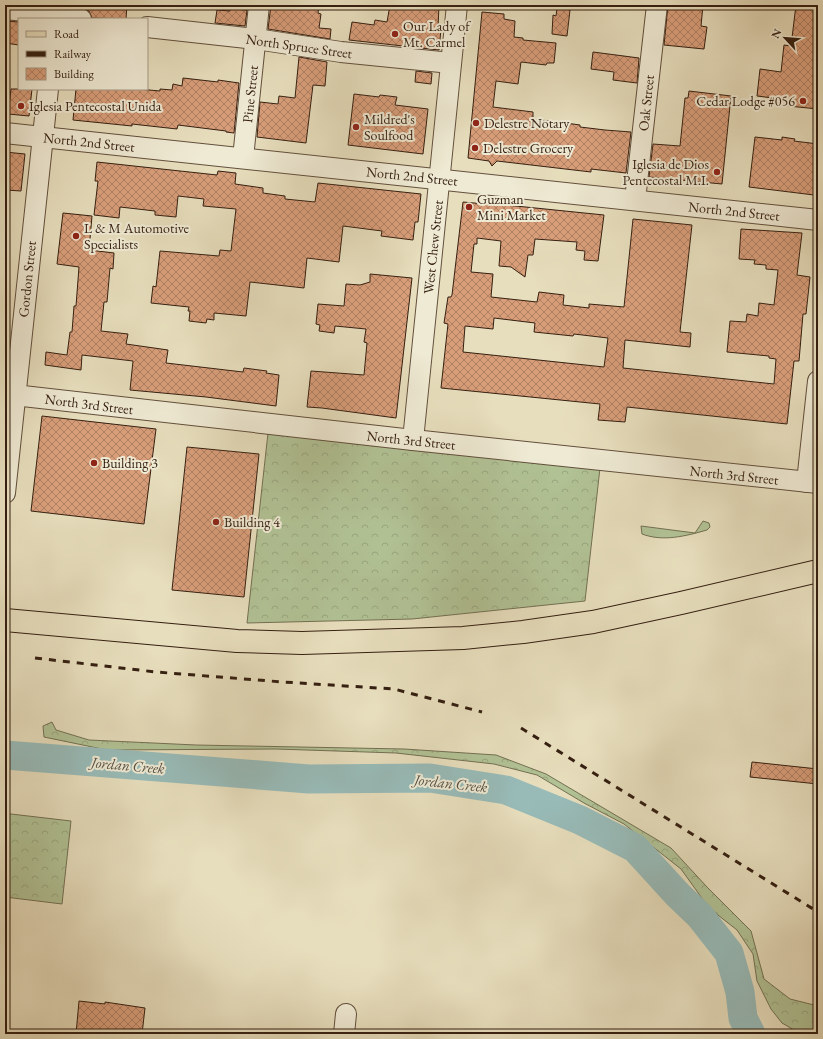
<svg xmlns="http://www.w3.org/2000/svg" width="823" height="1039" font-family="'EB Garamond',serif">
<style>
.green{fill:#b1c295;stroke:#737053}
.forest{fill:url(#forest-crowns);stroke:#737053}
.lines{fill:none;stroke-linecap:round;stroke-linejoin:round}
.river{stroke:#98bbb8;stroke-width:29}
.building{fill:url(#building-cross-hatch);stroke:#351f11;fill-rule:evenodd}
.minor-casing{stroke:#624f3c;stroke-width:22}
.major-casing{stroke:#351f11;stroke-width:24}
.minor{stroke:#efead4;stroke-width:20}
.major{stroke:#e7debd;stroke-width:22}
.rail{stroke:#351f11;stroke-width:3;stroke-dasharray:7 7;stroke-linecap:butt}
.poi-dot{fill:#8f2418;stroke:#efead4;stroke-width:1.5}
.labels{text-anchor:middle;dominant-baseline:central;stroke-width:4;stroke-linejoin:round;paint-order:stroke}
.poi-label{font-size:14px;fill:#351f11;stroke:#efead4;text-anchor:start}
.street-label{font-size:14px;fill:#351f11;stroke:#efead4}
.water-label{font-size:15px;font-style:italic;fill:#534e43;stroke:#efead4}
</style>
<defs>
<pattern id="forest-crowns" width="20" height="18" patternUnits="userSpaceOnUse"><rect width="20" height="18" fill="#b1c295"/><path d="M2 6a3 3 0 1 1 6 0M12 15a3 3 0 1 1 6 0" fill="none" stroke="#99a67f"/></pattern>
<pattern id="building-cross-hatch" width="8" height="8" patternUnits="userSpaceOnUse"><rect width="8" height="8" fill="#d89e7a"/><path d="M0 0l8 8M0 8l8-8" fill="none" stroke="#b08063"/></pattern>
</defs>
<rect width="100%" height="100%" fill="#e7debd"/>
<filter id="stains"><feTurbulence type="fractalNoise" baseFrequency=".005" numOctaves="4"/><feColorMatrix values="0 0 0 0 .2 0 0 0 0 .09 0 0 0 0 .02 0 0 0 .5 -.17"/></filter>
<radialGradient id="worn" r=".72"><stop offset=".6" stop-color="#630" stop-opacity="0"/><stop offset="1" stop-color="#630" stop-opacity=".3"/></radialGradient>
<path class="green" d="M703,521l6,2 1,4 -3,3c-21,6 -44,12 -65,4l-1,-8 54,7z"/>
<g class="forest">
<path d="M268,433l332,35 -15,133 -173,18 -165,4z"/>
<path d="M52,722l4,8 33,10 107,5 208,4 92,6 50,19 125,74 36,39 44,44 13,48 26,20 28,7v28h-17l-19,-11 -11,-14 -14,-28 -4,-27 -16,-24 -28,-22 -28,-39 -57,-45 -40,-21 -47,-28 -43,-11 -98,-11 -120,-4 -169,1 -63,-13 -1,-11z"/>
<path d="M11,814l60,7 -9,83 -57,-7v-80z"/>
</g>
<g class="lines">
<path class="river" d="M5,755l304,24 121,-1 76,12 74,30 55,28 42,46 23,22 29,37 11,39 3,26 8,16"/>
</g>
<g class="building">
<path d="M83,5h44l-1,14 -34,-1 -3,-7 -6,-3z"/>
<path d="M271,5h48l-1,8 3,1 -2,14 12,1 -1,10 -62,-10z"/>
<path d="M390,5h49l-1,23 3,1 -2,21 -90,-10 3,-18 22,3 1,-5 12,2z"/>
<path d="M668,5h35l-2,21 6,1 -3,22 -40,-4z"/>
<path d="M796,5h22v104l-30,-3 1,-6 -32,-4 3,-27 21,3 3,-27 7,1z"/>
<path d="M557,8l13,2 -3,26 -15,-2 1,-19 3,1z"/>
<path d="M230,9l17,1 -2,16 -30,-3 2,-13 13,1z"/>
<path d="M482,12l22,2v5l11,2 -1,16 9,1v2l33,3 -2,20h-7l-1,2 -25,-3 -3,22 -22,-3 -3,26 40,5v7l40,5 7,1v2l25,3 26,2 -5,41 -35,-4v3l-94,-11 -5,5 -3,-5 -21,-3z"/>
<path d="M5,21l14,1v23l-14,-2z"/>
<path d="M593,52l46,6 -2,25 -24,-3 1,-8 -23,-3z"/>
<path d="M299,57l28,5 -2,24 -12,-1 -7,58 -49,-6 3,-35 18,2 1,-8 16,2z"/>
<path d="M416,71l16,2 -1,11 -16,-2z"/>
<path d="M183,78l35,4v-2l21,3 -5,50 -8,-1v-1l-48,-6 -1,4 -45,-5v2l-59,-6 3,-31h62l22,2v-2l12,1 1,-6 9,2z"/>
<path d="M11,89h21l-3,27 -21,-2z"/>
<path d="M689,91l42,5 -9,88 -73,-7 4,-33 27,2 5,-48h3z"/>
<path d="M354,94l25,3 1,-2 17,2 -2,8 33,4 -5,45 -75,-9z"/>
<path d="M755,137l27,3v-3l13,2 -1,2 24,3v22l-4,29 -65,-8z"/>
<path d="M5,152l20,2 -4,37 -15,-1 2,-14h-3z"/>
<path d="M97,162l120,13 1,-4 18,2 -1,11 28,4v5l22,3v3l30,3 3,-19 103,11 -3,28h-3l-2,18 -32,-4 1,-5 -39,-5 -4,36 -32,-4 -3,30 -54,-6 -4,34 -32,-3v7l-7,-1 -1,4 -17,-2 1,-10h-2l1,-4 -38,-4 2,-17 3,1 4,-36 59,5 1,-6 11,1 5,-42 -33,-3 1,-7 -26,-3 -2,21 -21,-2v-4l-35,-4 -1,11 -25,-3 4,-34h-3z"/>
<path d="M463,202l33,3v-1l108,11 -6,46 -14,-1 1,-9 -9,-1 1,-8 -42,-3 -2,16h-5l-3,22 -14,-10 -12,-1 2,-25 -24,-3v6h-3l-3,28 22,2 -2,23 46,5 2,-10 25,3 -1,10 26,3v-4l35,3 9,-88 59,6 -12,107 11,1 -1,14 -65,-7 -2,28 151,16 2,-25 -7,-1v-2l-42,-4 3,-31 16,1 1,-8 11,2 1,-13 15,2 4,-35 -12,-1v-4l-12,-1 1,-4 -16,-1 2,-30 61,4 -5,42 13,2 -4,37h-3l-4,47h-5l-7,63 -160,-17 -2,15 -27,-2 2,-16 -159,-16 7,-64 -4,-1 4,-26h3l1,-2zM494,318l41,5 -1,9 39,4 1,-2 34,4 -4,29 -141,-15 2,-26 28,3z"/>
<path d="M63,213l29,3 -3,34 25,3 -1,16 -3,-1 -3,34h-3l-3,29 27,3 -2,10 42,6 -2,13 77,9 1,-4 23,3 -1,2 13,2 -3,31 -70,-9 -76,-7 3,-29 -51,-6 -1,15 -36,-5 1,-13 21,3 3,-23h2l2,-26h2l3,-39 -22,-3z"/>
<path d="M370,274l42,4 -16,140 -74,-10 -15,-1 4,-36 53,4 3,-32 -3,-1 2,-13 -31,-3 -1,7 -15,-2 1,-6 -4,-1 2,-20 26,2 2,-22 14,1 10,-3z"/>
<path d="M42,416l114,13 -12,95 -113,-13z"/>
<path d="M187,447l72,7 -15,143 -72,-7z"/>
<path d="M752,762l66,7v15l-68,-7z"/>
<path d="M79,1001l26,3v-2l40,6 -3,26h-66z"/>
</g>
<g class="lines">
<defs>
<g id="minor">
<path d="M5,9l51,5 25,5"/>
<path d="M147,27l109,12 85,13 110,11"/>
<path d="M5,133l813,87"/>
<path d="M243,158l16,-153"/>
<path d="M635,200l22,-195"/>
<path d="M5,394l408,46 405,43"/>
<path d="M413,440l44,-435"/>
<path d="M807,482l11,-101"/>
<path d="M5,493l43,-404"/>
<path d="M344,1034l2,-20"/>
</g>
<path id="major" d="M5,620l232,21 65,2 161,-5 60,-6 70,-10 88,-19 137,-32"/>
</defs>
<use href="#minor" class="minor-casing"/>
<use href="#major" class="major-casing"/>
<use href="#minor" class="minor"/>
<use href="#major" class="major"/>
<g class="rail">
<path d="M35,658l121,14 127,10 111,7 88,23"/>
<path d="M521,728l297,184"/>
</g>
</g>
<g class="poi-dot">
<circle cx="395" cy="34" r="4"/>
<circle cx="803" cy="101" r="4"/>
<circle cx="21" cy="106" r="4"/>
<circle cx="476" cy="123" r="4"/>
<circle cx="356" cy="127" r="4"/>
<circle cx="475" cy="148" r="4"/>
<circle cx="717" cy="172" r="4"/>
<circle cx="469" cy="207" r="4"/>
<circle cx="76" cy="236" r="4"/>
<circle cx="94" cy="463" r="4"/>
<circle cx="216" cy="522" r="4"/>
</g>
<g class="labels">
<g class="poi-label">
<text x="403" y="26">Our Lady of<tspan x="403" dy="16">Mt. Carmel</tspan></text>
<text x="795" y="101" text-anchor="end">Cedar Lodge #056</text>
<text x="29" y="106">Iglesia Pentecostal Unida</text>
<text x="364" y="119">Mildred's<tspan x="364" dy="16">Soulfood</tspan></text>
<text x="484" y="123">Delestre Notary</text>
<text x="483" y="148">Delestre Grocery</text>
<text x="709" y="164" text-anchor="end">Iglesia de Dios<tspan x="709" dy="16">Pentecostal M.I.</tspan></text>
<text x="477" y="199">Guzman<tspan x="477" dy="16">Mini Market</tspan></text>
<text x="84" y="228">L &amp; M Automotive<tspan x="84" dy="16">Specialists</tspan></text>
<text x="102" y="463">Building 3</text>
<text x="224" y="522">Building 4</text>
</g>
<g class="street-label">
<text transform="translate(299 46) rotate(8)">North Spruce Street</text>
<text transform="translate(250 94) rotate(-84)">Pine Street</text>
<text transform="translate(646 103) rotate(-84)">Oak Street</text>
<text transform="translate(89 142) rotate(6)">North 2nd Street</text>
<text transform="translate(412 176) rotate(6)">North 2nd Street</text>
<text transform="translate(734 211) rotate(6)">North 2nd Street</text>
<text transform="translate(433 247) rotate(-84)">West Chew Street</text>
<text transform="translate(27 279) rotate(-84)">Gordon Street</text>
<text transform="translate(89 404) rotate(7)">North 3rd Street</text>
<text transform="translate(411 440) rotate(6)">North 3rd Street</text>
<text transform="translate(734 475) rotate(6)">North 3rd Street</text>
</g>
<g class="water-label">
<text transform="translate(128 765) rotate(5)">Jordan Creek</text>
<text transform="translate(451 783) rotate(6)">Jordan Creek</text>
</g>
</g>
<rect width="823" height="1039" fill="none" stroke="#e7debd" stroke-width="20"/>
<rect x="6" y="6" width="811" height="1027" fill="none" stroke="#351f11" stroke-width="2"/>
<rect x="10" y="10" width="803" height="1019" fill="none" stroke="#351f11"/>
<rect x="18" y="18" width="130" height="72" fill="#efead4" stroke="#a59986"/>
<rect x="26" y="31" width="20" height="6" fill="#e7debd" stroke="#a59986"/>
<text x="54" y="38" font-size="12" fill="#351f11">Road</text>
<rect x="26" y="51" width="20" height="6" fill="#351f11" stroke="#a59986"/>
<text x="54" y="58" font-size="12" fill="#351f11">Railway</text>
<rect x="26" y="68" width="20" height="12" fill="url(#building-cross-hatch)" stroke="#a59986"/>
<text x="54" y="78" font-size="12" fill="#351f11">Building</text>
<g transform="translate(785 38) rotate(296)" stroke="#efead4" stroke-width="3" paint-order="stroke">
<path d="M0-3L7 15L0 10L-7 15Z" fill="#351f11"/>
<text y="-6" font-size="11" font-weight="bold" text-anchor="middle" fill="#351f11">N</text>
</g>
<rect width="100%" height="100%" filter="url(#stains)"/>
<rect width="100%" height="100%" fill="url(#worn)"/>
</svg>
